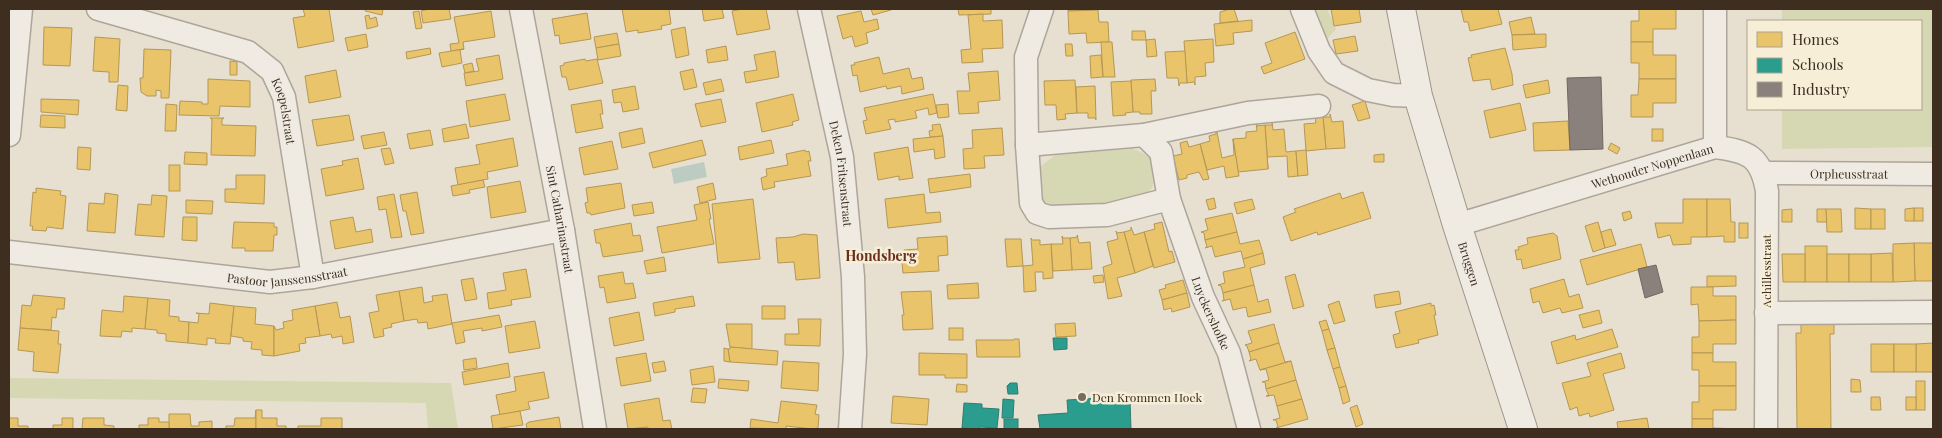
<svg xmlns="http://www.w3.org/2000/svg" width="1942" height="438" font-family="'Playfair Display',serif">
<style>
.green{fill:#d6d7b3}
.water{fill:#bcccc2}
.homes{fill:#e9c46a;stroke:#b59754}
.schools{fill:#2a9d8f;stroke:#307c6e}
.industry{fill:#8a817c;stroke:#736860}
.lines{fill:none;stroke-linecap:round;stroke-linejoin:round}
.street-casing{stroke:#ada599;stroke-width:25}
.secondary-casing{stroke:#9c958a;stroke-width:30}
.street{stroke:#efebe3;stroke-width:22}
.secondary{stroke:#efebe3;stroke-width:28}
.poi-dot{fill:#786c5e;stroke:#f7eed8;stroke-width:2}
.labels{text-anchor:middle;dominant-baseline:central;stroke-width:5;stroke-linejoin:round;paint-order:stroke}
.street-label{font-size:12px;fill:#3d2e20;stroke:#f7eed8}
.poi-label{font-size:12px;fill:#3d2e20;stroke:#f7eed8;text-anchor:start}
.neighbourhood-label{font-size:14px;font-weight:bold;fill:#6b2e1e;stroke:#f7eed8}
</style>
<rect width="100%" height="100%" fill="#e7e0d1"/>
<g class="green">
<path d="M1309,9h18l9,20 -12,14z"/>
<path d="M1782,9h151v138l-151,2v-40h139v-88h-139z"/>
<path d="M1132,149c12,3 21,9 23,22 1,13 -5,24 -17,28 -22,8 -64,9 -89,12l-13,-16 4,-28 15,-12z"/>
<path d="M9,378l442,5 7,46h-30l-2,-26 -417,-5z"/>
</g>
<path class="water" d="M704,162l3,15 -33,7 -3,-15z"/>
<g class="homes">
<path d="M303,9h26l5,32 -36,7 -5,-30 12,-2z"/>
<path d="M366,9h17l-1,6 -17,-4z"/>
<path d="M429,9h20l2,10 -28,4 -2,-12z"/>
<path d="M622,9h47l2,15 -10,2 1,3 -24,4v-3l-12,2z"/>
<path d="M702,9h20l2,9 -20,3z"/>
<path d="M743,9h23l4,20 -33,6 -5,-24z"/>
<path d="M871,9h19l1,1 -18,5z"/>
<path d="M958,9h33v5l-32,1z"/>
<path d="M1068,9h39l-39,2z"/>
<path d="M1230,9h4l4,12 -18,2v-11z"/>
<path d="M1331,9h28l2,13 -27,4z"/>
<path d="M1461,9h37l4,15 -32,7 -2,-9h-4z"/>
<path d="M1639,9h37v20h-23v13h-22v-21h8z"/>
<path d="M1098,10l1,12h9l1,20 -22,1 -1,-10 -17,1 -1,-23z"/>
<path d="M419,11l3,17 -6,1 -3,-17z"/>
<path d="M491,11l4,26 -32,5 1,7 -13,2 -1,-7 9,-1 -5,-26z"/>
<path d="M861,11l3,11 13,-3 2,10 -13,4 2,10 -13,4 -3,-11 -9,3 -6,-23z"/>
<path d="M587,13l4,26 -31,5 -1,-9 -4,1 -3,-17z"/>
<path d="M983,14v7l19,-1 1,28 -21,1 1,13 -21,1 -1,-13 10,-1 -3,-34z"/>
<path d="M369,15l1,4 6,-2 2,9 -11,3 -2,-13z"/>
<path d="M1531,17l4,17 -23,1 -3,-13z"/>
<path d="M1252,20v11l-19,2 1,11 -18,2 -2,-22z"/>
<path d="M44,27l28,1 -2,38 -27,-1z"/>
<path d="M685,27l4,28 -13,3 -5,-28z"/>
<path d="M1132,31h13l1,9h-14z"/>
<path d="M1295,32l10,27 -41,15 -3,-7 11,-4 -7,-20z"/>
<path d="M617,33l2,11 -23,4 -2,-11z"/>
<path d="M366,34l2,13 -20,4 -3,-13z"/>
<path d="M1546,34v13l-33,3 -1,-15z"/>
<path d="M1355,36l3,15 -22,3 -3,-14z"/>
<path d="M95,37l25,2 -2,43h-9v-10l-16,-1z"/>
<path d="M1155,39l2,17 -10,1 -1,-17z"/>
<path d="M1213,39l1,23 -9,1 1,13 -11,1v8l-1,-3 -7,1 -3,-42z"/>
<path d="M1101,42h11l3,35h-12z"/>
<path d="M1631,42h22v13h23v24h-37v-16h-8z"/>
<path d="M619,44l2,12 -23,4 -2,-12z"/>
<path d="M1065,44h7l1,12h-7z"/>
<path d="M726,46l2,14 -20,3 -2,-13z"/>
<path d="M430,48l1,6 -24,5 -1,-7z"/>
<path d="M1505,48l7,26 1,11 -21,5 -2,-11 -17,2 -5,-23 4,-1 -1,-2z"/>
<path d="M144,49l27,1 -2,48h-8v-7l-5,-1v6h-9l-6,-4 -1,-14h3z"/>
<path d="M464,49l-4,1 2,13 -20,4 -3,-14z"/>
<path d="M775,51l4,26 -33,6 -2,-11 13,-2 -3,-15z"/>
<path d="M1185,51l2,32h-7l-1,3 -1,-8h-11l-2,-26z"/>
<path d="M499,55l4,24 -37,7 -2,-13 15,-2 -3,-12z"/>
<path d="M1101,55l2,22 -12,1 -1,-22z"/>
<path d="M879,57l4,17 26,-6 3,11 10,-2 2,12 -22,5 -1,-8 -14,3 -1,-3 -26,6 -3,-17 -4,1 -2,-11h4l-1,-2z"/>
<path d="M585,59l1,2 11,-2 6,24 -34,7 -3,-13h-4l-2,-11 4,-1v-2z"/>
<path d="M230,61l7,1v13h-7z"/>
<path d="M472,63l2,8 -9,2 -2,-8z"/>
<path d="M693,69l4,18 -13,3 -4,-18z"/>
<path d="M336,70l5,27 -32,6 -4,-27z"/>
<path d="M998,71l2,29 -22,2 1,11 -20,1 -2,-23h13l-2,-18z"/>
<path d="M208,79l42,2v26l-30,-1 -1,10 -40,-1 1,-14 22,1v2h6z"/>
<path d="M721,79l3,12 -18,4 -3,-12z"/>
<path d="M1155,79l1,12h-5l1,23h-12v-2h-7l-2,-32z"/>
<path d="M1639,79h37v24h-23v14h-22v-22h7z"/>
<path d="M1075,80l2,33 -12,1 1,5 -9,1 -1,-15h-11l-1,-24z"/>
<path d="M1548,80l2,13 -24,5 -3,-13z"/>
<path d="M1131,81l2,31 -8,1 1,2 -13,1 -2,-34z"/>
<path d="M118,85l10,1 -1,25 -11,-1z"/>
<path d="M635,86l4,23 -16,3 -2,-10 -7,1 -2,-13z"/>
<path d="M1095,86l1,34 -1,-2h-7v-5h-11l-1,-26z"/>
<path d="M505,94l5,26 -40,7 -4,-26z"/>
<path d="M793,94l6,26 -7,2 1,3 -31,7 -6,-29z"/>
<path d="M933,94l4,19 -8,2 -1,-7 -13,3 2,7 -22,4v-3l-7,1 3,9 -25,5 -3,-13 4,-1 -3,-12z"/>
<path d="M41,99l38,1 -1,15 -37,-3z"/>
<path d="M721,99l5,23 -25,5 -6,-23z"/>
<path d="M601,100l2,14h-3l3,14 -27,5 -5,-28z"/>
<path d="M1365,101l5,17 -12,3 -6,-16z"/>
<path d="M1520,103l6,27 -36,8 -6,-27z"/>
<path d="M166,104l11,1 -1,26h-11z"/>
<path d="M948,104l1,13 -11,1 -2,-13z"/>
<path d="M1330,114l2,8 11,-1 2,27 -19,1 -3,-32h7z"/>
<path d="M41,115l24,1v12l-25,-1z"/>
<path d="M349,115l5,25 -37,6 -5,-26z"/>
<path d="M1315,116l1,2 7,-1 3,32 -20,2 -2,-27 12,-1z"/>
<path d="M210,118h14l-2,1v6l34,1 -1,30 -44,-1 1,-36z"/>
<path d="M1568,121l2,29 -36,1 -1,-28z"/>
<path d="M1272,122l1,8 11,-1 2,23 10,-1 2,25 -10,1 -1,-21 -20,1 1,12 -3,-44h7z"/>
<path d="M1256,123l1,3 8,-1 3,44 -30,3 -5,-33 13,-1v-6l11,-1z"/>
<path d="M466,124l3,14 -25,4 -2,-13z"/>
<path d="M940,124l3,12 -13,1 -1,-6 4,-1 -1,-5z"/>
<path d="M642,128l3,15 -23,5 -3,-15z"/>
<path d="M1002,128l2,27 -20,1 1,12 -21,1 -1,-20 10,-1 -1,-18z"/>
<rect x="1652" y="129" width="11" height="12"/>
<path d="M430,130l3,15 -23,4 -3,-15z"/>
<path d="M384,132l3,13 -23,4 -3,-13z"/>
<path d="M1216,132h1l5,26 12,-3 -1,-16 6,37 -13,2 -2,-12 -17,4 -7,-26 10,-3 -1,-5 7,-2z"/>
<path d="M943,136l2,21 -10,2 -1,-10 -20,3 -1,-13z"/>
<path d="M513,138l5,28 -31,6 1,7 -30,6 -3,-17 25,-4 -4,-19z"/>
<path d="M702,140l4,15 -53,13 -4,-15z"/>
<path d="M771,140l3,13 -34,7 -2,-13z"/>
<path d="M612,141l6,28 -34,6 -5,-27z"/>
<path d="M1187,141l2,6 11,-3 9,35 -6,1 -4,-8 -12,3v3l-8,2 -6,-24 9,-2 -2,-11z"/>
<path d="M1611,143l9,5 -3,6 -9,-5z"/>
<path d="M78,147l13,1 -1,22 -13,-1z"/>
<path d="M908,147l5,31 -14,2v-4l-21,4 -4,-27z"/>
<path d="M390,148l4,15 -9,2 -4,-16z"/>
<path d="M805,150l1,2 3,-1 2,10h-3l3,15 -37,6 1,5 -12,3 -2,-12 6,-2 -1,-7 22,-4 -2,-11z"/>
<path d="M1296,151l10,-1 2,25 -10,1z"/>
<path d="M185,152l22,1v12l-23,-1z"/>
<path d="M1384,154v8h-10v-7z"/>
<path d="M358,158l6,31 -38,7 -5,-27 22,-4 -1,-4z"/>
<rect x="169" y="165" width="11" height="26"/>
<path d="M970,174l1,13 -41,6 -2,-14z"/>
<path d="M236,175h29l-1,29 -39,-2v-13h11z"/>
<path d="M483,180l2,7 -16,3 1,3 -17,3 -2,-10z"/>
<path d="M520,181l6,31 -35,6 -4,-31z"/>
<path d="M621,183l4,25 -34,7 -1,-2h-3l-2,-10 3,-1 -2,-14z"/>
<path d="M713,183l3,16 -16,4 -3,-16z"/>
<path d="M36,188l25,3 -1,4 6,1 -3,33 -16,-2 -1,4 -14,-1 1,-4h-3l3,-34 3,1z"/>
<path d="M417,192l7,41 -13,2 -5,-24h-3l-3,-16z"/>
<path d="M1363,192l8,26 -53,17 -1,-3 -26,9 -8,-24 13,-5 -2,-3 46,-16 2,6z"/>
<path d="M105,193l13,2 -3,38 -28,-2 2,-28 15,1z"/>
<path d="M394,194l8,43 -11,1 -5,-29 -7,1 -2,-13z"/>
<path d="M924,194l2,19 14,-1 1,10 -53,6 -3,-29z"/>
<path d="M152,195l15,1 -3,41 -29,-2 3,-31 13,1z"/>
<path d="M1214,198l2,10 -7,2 -3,-10z"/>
<path d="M753,199l7,60 -42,4 -6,-59z"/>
<path d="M1252,199l3,10 -18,5 -3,-11z"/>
<path d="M1683,199h24v38h-16v7l-18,1 -3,-10 -12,3 -3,-15h28z"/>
<path d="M1707,199h23l1,23h4v20h-11v-6l-17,1z"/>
<path d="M186,200l27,1 -1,13 -26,-1z"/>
<path d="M652,202l2,11 -20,3 -2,-11z"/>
<path d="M708,202l3,17h-2l5,25 -52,9 -5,-26 40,-7 -3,-15z"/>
<path d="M1855,208l16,1v20h-16z"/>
<rect x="1914" y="208" width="9" height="13"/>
<path d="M1914,208v13h-9v-12z"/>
<path d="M1792,209v13h-10v-12z"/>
<path d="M1817,209h9l1,13h-10z"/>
<path d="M1826,209h15l1,23h-15z"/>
<rect x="1871" y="209" width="14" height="20"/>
<path d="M1630,211l2,7 -8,3 -2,-8z"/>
<path d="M1232,213l5,19 -32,8 -1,-7 -3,-1 7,-2 -3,-11z"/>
<path d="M183,217h14v24l-15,-1z"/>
<path d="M353,217l3,15 15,-3 2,13 -38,7 -5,-28z"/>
<path d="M234,222l40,1v4h3v8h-3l-1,16h-28v-3h-13z"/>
<path d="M1162,222l7,30 3,-1 3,11 -21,6 -10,-36 11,-3 -1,-5z"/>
<path d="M1598,222l7,26 -12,4 -8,-26z"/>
<path d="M631,223l2,13 7,-1 3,16 -40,6 -3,-14h-4l-2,-13z"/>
<rect x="1739" y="223" width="9" height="15"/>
<path d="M1131,227l3,8 10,-3 9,34 -18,7 -11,-41 7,-2z"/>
<path d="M1611,229l5,16 -11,3 -4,-16z"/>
<path d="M1116,231l1,2 7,-1 11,41 -18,5 5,18 -14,3 -5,-32 9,-3 -5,-22 11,-3z"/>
<path d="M1237,232l3,12 19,-4 4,13 -20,6 -2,-8 -26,6 -3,-11 -7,2 2,-1 -2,-7z"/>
<path d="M1553,233l4,3 4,23 -38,10 -2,-10 -4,1 -2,-10h4l-1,-3 10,-3 -1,-6z"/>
<path d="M803,234l14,1 3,43 -24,2 -2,-18 -16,1 -2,-25 17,-1z"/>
<path d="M1077,235l2,8 11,-1 2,27 -20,1 -2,-32 8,-1z"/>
<path d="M947,236l1,19 -10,1 1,15 -36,2 -1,-10h3l-1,-13 14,-1 -1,-11z"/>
<path d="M1062,236l1,2h7l2,32 -19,1 -2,-27h12z"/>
<path d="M1031,238l1,2h8v5l11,-1 2,34 -10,1v-7h-8l1,19 -12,1 -1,-26 10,-1z"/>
<path d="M1005,239h16l2,27 -16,1z"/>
<path d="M1914,243h19v38h-18z"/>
<path d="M1914,243l1,38 -22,1v-38z"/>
<path d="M1641,244l6,23 -60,18 -7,-25z"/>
<rect x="1805" y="246" width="22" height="36"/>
<path d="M1263,253l2,11 -15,4 4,17 -31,8 -2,-7 -3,-1 7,-2 -2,-11 22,-5 -2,-8z"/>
<path d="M1892,253l1,29h-22v-28z"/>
<path d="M1782,254h23v28h-22z"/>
<rect x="1827" y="254" width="22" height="28"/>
<rect x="1849" y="254" width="22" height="28"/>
<path d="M664,257l2,14 -19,3 -3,-13z"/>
<path d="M526,269l5,28 -20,3 1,5 -23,4 -2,-16 19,-3 -3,-17z"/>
<path d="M623,272l2,12 8,-1 3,15 -29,5 -3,-16 -4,1 -2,-12z"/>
<path d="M1295,274l9,32 -11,3 -8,-32z"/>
<path d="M1103,275l1,7 -10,1 -1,-7z"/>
<path d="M1707,276h29v10l-29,1z"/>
<path d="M473,278l4,21 -12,2 -4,-21z"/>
<path d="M1564,279l5,18 10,-3 4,14 -21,5 -2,-5 -17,5 -4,-12 -6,2 -3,-14z"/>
<path d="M1183,280l4,13 -25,7 -3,-10 7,-2 -1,-3z"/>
<path d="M978,283l1,15 -31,1 -1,-14z"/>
<path d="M1254,285l4,17 10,-3 3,13 -23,5 -2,-10 -13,3 -3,-11 -8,2 2,-1 -1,-7z"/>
<path d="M422,287l2,16 9,-2 -1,-5 15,-2 5,30 -24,5 -1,-7 -9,1 -1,-4 -13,2 -5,-30z"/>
<path d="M1691,287h22v9h23v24l-37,1 -1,-17 -7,1z"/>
<path d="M399,291l5,30 -13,3 1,3 -9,2 1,7 -10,2 -5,-25 10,-2 -3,-16z"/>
<path d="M931,291l2,38 -30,1 -1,-15h2l-3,-23z"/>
<path d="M1399,291l2,13 -25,4 -2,-13z"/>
<path d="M1187,293l3,14 -18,5 -1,-4 -7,2 -2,-10z"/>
<path d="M33,295l32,3 -1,11h-7l-1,9 -4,-1 -1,13 -31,-2 2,-23 9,1z"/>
<path d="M124,296l24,2 -3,31 -13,-1v4l-10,-1 -1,6 -21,-1 2,-26 21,2z"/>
<path d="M693,296l2,10 -20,3v3l-20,4 -2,-13z"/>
<path d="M148,298l22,2 -1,16 10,1v4l10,1 -1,21 -22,-2v-7l-9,-1v-3l-12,-1z"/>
<path d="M1339,301l6,20 -11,3 -6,-19z"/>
<path d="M337,302l3,16 10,-2 4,26 -11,2 -1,-8 -10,2 -1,-4 -11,2 -5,-30z"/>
<path d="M210,303l24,3 -4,38 -15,-1 1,-4 -9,-1v7l-19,-2 1,-21 9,1 1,-9 -3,-1 13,1z"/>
<path d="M1431,303v3l3,-1 2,10h-2l4,20 -20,5 1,3 -23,5 -3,-13 7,-2 -5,-21z"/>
<path d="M234,306l22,2 -1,16 19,2v30l-12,-1v-5l-11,-1 1,-7 -9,-1v-3l-12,-2z"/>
<path d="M315,306l5,30 -15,2 1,5 -7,1 1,7 -26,5v-30l2,4 8,-2 -1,-6 10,-2 -1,-10z"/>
<rect x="762" y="306" width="23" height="13"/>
<path d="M1599,310l3,13 -19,5 -4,-13z"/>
<path d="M639,312l5,28 -30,6 -5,-28z"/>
<path d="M499,315l3,12 -20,4v-3l-19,3 2,11 -9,2 -4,-21z"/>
<path d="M1834,318v16h-4l1,95h-34l-1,-96h5v-14z"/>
<path d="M798,319h23l-1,27 -35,-1v-11h14z"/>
<path d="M1326,320l3,9 -7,2 -3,-9z"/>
<path d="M1736,320v24h-23v9h-21v-16h7v-16z"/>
<path d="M535,321l5,27 -31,5 -4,-27z"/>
<path d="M1075,323l1,13 -20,1 -1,-13z"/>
<path d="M726,324h26v25l-22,-2z"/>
<path d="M1274,324l5,19 -30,9 -2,-6 -2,-1 7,-2 -4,-12z"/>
<path d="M20,328l39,3 -1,13h3l-3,29 -25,-2 1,-19 -16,-2z"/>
<rect x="949" y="328" width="14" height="12"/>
<path d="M1329,329l6,19 -8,2 -5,-19z"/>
<path d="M1612,329l6,18 -61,17 -6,-22 24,-7 1,5z"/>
<path d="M1014,339h5l1,18h-43l-1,-17h38z"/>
<path d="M1279,343l6,19 6,-1 -31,9 -4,-11 -7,2 2,-2 -2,-7z"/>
<path d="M1933,343v29h-17v-28z"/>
<rect x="1871" y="344" width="23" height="28"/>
<rect x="1894" y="344" width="22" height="28"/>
<path d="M730,347l48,4 -1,14 -47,-3 -2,-13h2z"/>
<path d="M724,348l4,1 2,13 -6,-1z"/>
<path d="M1335,348l5,19 -7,2 -6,-19z"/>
<path d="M646,353l5,28 -30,5 -5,-28z"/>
<path d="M919,353l48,1v24h-22v-3h-26z"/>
<path d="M1621,353l4,15 -22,6 11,36 -24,7 -1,-4 -10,3 -2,-9 -7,3 -8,-27 29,-7 -4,-13z"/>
<path d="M1692,353h21v9h23v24h-37v-16h-7z"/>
<path d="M476,358l1,10 -13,2 -1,-10z"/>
<path d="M664,361l2,10 -12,2 -2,-10z"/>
<path d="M783,361l36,2 -1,28 -37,-3z"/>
<path d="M1291,361l5,19 -30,9 -1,-7h-3l7,-2 -3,-11 -6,1z"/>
<path d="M508,363l2,14 -46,8 -2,-13z"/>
<path d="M713,366l2,16 -23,3 -2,-15z"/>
<path d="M1340,367l6,19 -7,2 -6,-19z"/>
<path d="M544,372l5,26 -21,4 2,7 -30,6 -4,-20 20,-4 -2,-14z"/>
<path d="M719,379l30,2 -1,10 -30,-3z"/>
<path d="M1851,379l9,1 1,12h-10z"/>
<path d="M1296,380l6,19 -25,7 -3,-11 -8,1h3l-3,-7z"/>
<rect x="1916" y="381" width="9" height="29"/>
<path d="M957,384l10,1v7h-11z"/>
<path d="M1346,386l4,15 -7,3 -4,-16z"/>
<path d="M1699,386h37v24h-23v9h-21v-17h7z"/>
<path d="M693,388l14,1 -2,14 -14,-1z"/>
<path d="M893,396l36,3 -2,26 -36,-2z"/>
<path d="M1871,397h9l1,13h-10z"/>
<rect x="1906" y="397" width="10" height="13"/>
<path d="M659,398l4,23 7,-1 2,9h-24v-2l-20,2 -4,-25z"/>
<path d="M1302,399l6,20 -32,9 2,-1 -2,-7h-3l7,-2 -3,-12z"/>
<path d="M781,401l36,4 -2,9 4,1 -1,13 -5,1 -27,-3v3l-36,-1 1,-9 27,4z"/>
<path d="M1357,405l6,19 -7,3 -6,-19z"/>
<path d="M256,410v19h-30v-3h8l1,-8h20z"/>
<path d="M256,410h6v8h15v8h9v3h-30z"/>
<path d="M520,411l3,14 -30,4 -2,-13z"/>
<path d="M169,414h21l1,12h8v-4l13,-1v8h-43z"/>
<path d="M559,417l2,12h-34l-1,-5 3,-2z"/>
<path d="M9,418h9v8h10v3h-19z"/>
<path d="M62,418h11v11h-20v-4h9z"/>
<path d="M83,418h21v7l10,1v3h-32z"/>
<path d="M148,418h11v4h10v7h-30v-4h9z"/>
<path d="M321,418h21v11h-44v-3h23z"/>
<path d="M1647,418l2,11h-31l-1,-7z"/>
<path d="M1692,419h21v9l27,1h-48z"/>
</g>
<g class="schools">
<path d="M1053,338h14v11l-13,1z"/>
<path d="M1010,383h7l1,11h-10l-1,-8z"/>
<path d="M1101,398v5l29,-2 1,28h-91l-2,-14 30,-2 -1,-13z"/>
<path d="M1003,399l11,1 -1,18h-11z"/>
<path d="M964,403l18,1v4l17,1 -2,19 -17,-1v2l-18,-1z"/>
<rect x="1004" y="419" width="14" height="10"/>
</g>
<g class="industry">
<path d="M1601,77l2,72 -33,1 -3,-72z"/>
<path d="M1656,265l7,27 -18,6 -7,-29z"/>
</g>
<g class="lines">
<defs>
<g id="street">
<path id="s1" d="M98,9l150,43 24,19 12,26 29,180"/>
<path id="s2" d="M521,9l42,221 32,199"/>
<path id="s3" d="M809,9l33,148 11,120 2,77 -5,75"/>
<path id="s4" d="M1042,9l-16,48 1,88 4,58 6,10 12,4 58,-2 62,-16 34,98 26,56 20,76"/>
<path d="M1302,9l17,42 15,22 34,17 25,5 25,1"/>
<path d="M9,135l12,-126"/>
<path d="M1144,135l17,17 8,47"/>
<path d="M1027,145l117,-10 104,-22 71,-7"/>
<path d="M1715,147c33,4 46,9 52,44l-1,238"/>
<path id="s5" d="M1764,173l169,1"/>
<path id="s6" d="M1457,225l258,-78v-138"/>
<path id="s7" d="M9,252l261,30 43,-5 250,-47"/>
<path d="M1766,313l167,-1"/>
</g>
<g id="secondary">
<path id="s8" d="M1401,9l17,87 39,129 66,204"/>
</g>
</defs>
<use href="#street" class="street-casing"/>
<use href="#secondary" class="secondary-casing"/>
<use href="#street" class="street"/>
<use href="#secondary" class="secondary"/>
</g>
<circle class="poi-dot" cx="1082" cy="397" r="5"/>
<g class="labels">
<g class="street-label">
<text stroke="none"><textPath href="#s1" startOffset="229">Koepelstraat</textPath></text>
<text stroke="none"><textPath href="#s6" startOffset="204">Wethouder Noppenlaan</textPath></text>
<text stroke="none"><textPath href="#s3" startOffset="168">Deken Fritsenstraat</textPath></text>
<text stroke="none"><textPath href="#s5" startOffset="85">Orpheusstraat</textPath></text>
<text stroke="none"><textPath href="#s2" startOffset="214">Sint Catharinastraat</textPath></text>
<text stroke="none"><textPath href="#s8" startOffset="264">Bruggen</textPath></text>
<text transform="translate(1766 271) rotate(-90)">Achillesstraat</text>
<text stroke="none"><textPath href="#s7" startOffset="280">Pastoor Janssensstraat</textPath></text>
<text stroke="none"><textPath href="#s4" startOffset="465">Luyckershofke</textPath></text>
</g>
<g class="poi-label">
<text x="1092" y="397">Den Krommen Hoek</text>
</g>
<g class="neighbourhood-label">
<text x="881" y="255">Hondsberg</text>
</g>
</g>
<rect width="1942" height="438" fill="none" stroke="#3d2e20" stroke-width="20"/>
<rect x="1747" y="20" width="175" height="90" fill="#f7eed8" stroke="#ada18e"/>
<rect x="1757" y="32" width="25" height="15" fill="#e9c46a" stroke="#ada18e"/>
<text x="1792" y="45" font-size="15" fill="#3d2e20">Homes</text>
<rect x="1757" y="58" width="25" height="15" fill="#2a9d8f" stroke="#ada18e"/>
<text x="1792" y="70" font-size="15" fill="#3d2e20">Schools</text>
<rect x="1757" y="82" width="25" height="15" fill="#8a817c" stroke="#ada18e"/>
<text x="1792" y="95" font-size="15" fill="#3d2e20">Industry</text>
</svg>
